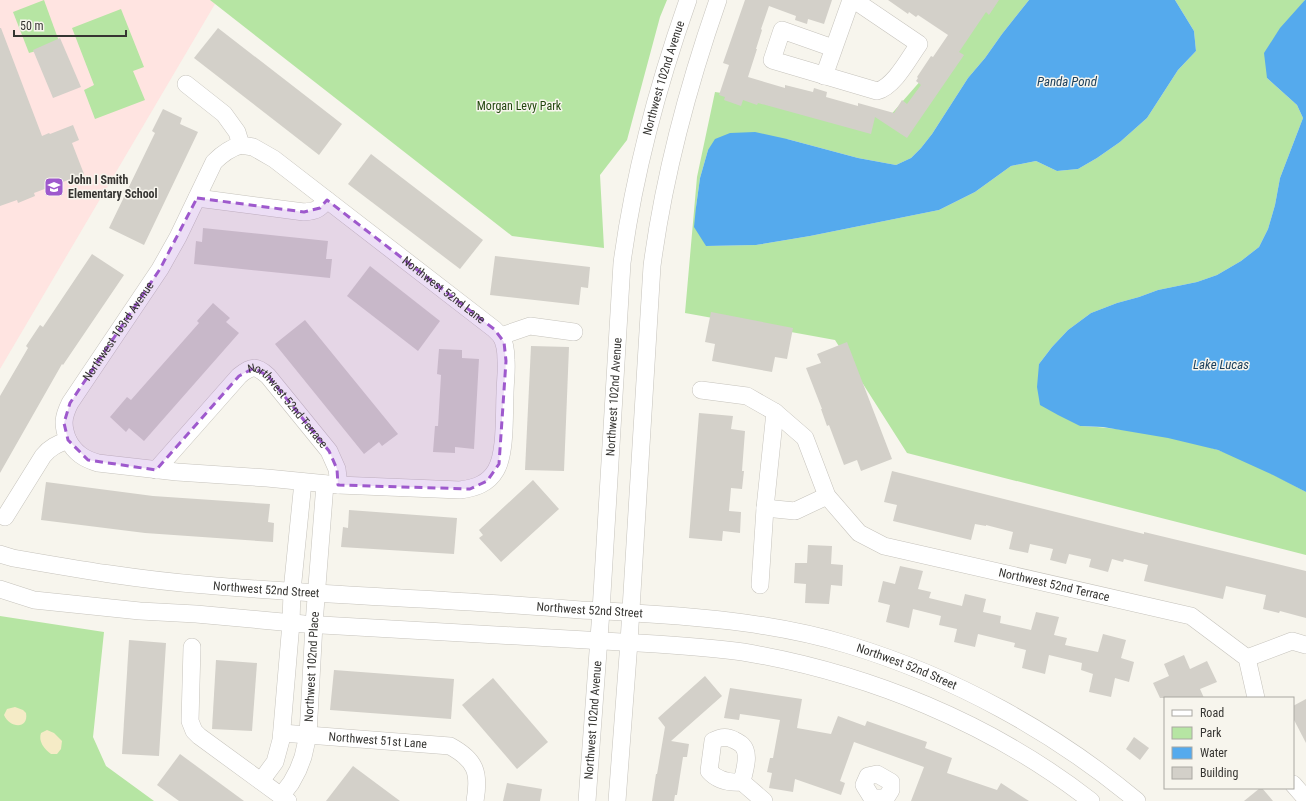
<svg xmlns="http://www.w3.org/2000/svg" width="1306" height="801" font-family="'Roboto Condensed',sans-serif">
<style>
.education{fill:#ffe4e1}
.green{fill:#b6e5a3}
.sand{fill:#f5ebc6}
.water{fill:#55aaed}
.building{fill:#d3d0c9}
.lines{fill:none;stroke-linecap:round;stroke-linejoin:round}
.minor-casing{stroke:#c6c3bc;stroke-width:18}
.minor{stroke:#fff;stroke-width:17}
.marked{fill:#9e59cd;fill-opacity:0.2;stroke:#9e59cd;stroke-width:3;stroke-dasharray:8 5;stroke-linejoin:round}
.labels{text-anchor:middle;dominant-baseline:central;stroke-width:3;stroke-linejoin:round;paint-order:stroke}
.street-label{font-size:12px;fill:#363532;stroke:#f7f5ed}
.park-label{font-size:12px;fill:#23480f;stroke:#f7f5ed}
.poi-label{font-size:12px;font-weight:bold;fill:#363532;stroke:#f7f5ed;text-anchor:start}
.water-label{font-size:13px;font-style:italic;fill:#1d405c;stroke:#f7f5ed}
</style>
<rect width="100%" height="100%" fill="#f7f5ed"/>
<path class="education" d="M0,0h210l5,4 -215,365z"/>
<g class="green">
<path d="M44,0l16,44 -31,9 -16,-41z"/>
<path d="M210,0h457l-7,17 -33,123 -27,35 4,73 -92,-12z"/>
<path d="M991,0h38l-27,34 -17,24 -17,20 -36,56 -11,14 -10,10 -15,7 -38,-7 -71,-19 -79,11 -8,28 -4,29 10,39 50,-1 54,-9 129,-26 36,-18 36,-26 25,-5 21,10 21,-2 19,-11 23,-16 27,-24 31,-48 18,-19 -2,-20 -19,-31h130l-38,78 30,27 6,13 -23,60 -5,27 -7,24 -9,18 -18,14 -24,14 -20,7 -39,8 -19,7 -22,6 -26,10 -23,17 -16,17 -13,17 41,62c44,2 97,11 138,24 30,10 60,27 88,42v63l-399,-102 -72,-113 -150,-27 12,-136 18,-85 173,26z"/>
<path d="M121,9l23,58 -11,4 12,29 -50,19 -11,-29 10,-5 -22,-57z"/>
<path d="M0,616l104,16 -11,105 13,29 48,35h-154z"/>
</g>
<g class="sand">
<path d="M15,707l8,3 3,3c3,17 -17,15 -22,2l3,-6z"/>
<path d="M47,730l7,3 8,8 -1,8 -4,5h-6c-7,-5 -13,-13 -10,-21z"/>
</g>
<g class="water">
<path d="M1029,0h146l19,31 2,20 -18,19 -31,48 -27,24 -23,16 -19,11 -21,2 -21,-10 -25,5 -36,26 -36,18 -129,26 -54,9 -50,1 -12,-19 2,-20 4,-29 8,-28 7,-11 15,-6 25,-1 32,7 71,19 38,7 15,-7 10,-10 11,-14 36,-56 17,-20 17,-24z"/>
<path d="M1305,0h1v492l-33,-17 -55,-25 -50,-12 -65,-11 -23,-1 -22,-11 -18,-10 -3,-18 2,-23 13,-17 16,-17 23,-17 26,-10 22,-6 19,-7 39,-8 20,-7 24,-14 18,-14 9,-18 7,-24 5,-27 23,-60 -6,-13 -30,-27 -3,-25 16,-25z"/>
</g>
<g class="building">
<path d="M745,0h87l-8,24 -16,-5 -1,5 -12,-4 1,-4 -27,-10 -8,23 1,1 -6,19h1l-9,28 37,11v-3l28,7 1,-4 13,4 -1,5 32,9v-3l36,10 8,-13 5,4 14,-19 -5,-4 2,-3 -1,-1 14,-21 2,1 15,-22 -30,-20 -2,2 -7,-5 -1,2 -20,-14h111l-10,15 -3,-3 -27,40 5,3 -57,83 -32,-21 -4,17 -113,-31 -1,2 -14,-5 -2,6 -17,-6 1,-3 -6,-2 10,-30 -6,-2z"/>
<path d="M0,28h1l41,108 7,-3 1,1 23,-9 6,15 -7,3 12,31 -50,19 1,3 -17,7 -1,-3 -17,6z"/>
<path d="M218,28l124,96 -23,31 -125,-97z"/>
<path d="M60,38l21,49 -28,11 -20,-48z"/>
<path d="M163,109l19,9 -2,6 18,8 -54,113 -35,-17 46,-95 -3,-2z"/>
<path d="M371,154l112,86 -23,29 -112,-85z"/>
<path d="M203,228l125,13 -2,18h6l-2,19 -136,-14 2,-23 6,1z"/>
<path d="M92,254l32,21 -61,90 -1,-1 -62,109v-77l28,-48 -2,-2 14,-21 3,2z"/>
<path d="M495,256l95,11 -2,21 -7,-1 -2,18 -89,-10z"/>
<path d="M370,266l70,55 -22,30 -71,-55z"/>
<path d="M213,303l17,15 -4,4 13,11 -95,108 -15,-13 -3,4 -16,-15 17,-20 4,3 68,-77 -2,-2z"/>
<path d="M711,312l82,16 -6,31 -12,-2 -3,15 -60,-11 3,-17 -10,-2z"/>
<path d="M305,320l93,114 -16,12 -3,-4 -15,12 -89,-110z"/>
<path d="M847,342l45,117 -31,12 -4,-11 -13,5 -15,-40 -2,1 -6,-17h1l-16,-41 15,-5 -4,-9z"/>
<path d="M531,346l38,1 -5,124 -39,-1z"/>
<path d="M439,349l23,1v8l17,1 -5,90 -19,-2v6l-22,-1 2,-26h3l3,-51 -4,-1z"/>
<path d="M699,413l34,3 -2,13 14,2 -3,40h2l-2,18 -11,-1 -2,23 12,1 -1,21 -17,-2 -1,10 -33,-3z"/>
<path d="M892,471l252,63v-2l162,39v47l-26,-7 -1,2 -16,-4 3,-14 -27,-6 -13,-3 -3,13 -79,-18 4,-16 -24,-6 -1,3 -11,-3 -4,13 -19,-5 2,-8 -22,-5 -3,10 -16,-4 3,-11 -23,-5 -2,9 -19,-4 4,-17 -27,-7v1l-11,-2 -4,16 -78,-19 4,-16 -13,-3z"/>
<path d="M533,480l26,29 -58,53 -22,-24 4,-3 -4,-5z"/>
<path d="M46,482l107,14 117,8 -2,18 6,1 -1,19 -128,-9 -104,-13z"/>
<path d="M349,510l108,8 -3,36 -113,-7 2,-20 5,1z"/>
<path d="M808,545l24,1 -1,18 12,1 -1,21 -11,-1 -2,19 -24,-1 1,-19 -12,-1 1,-20h12z"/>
<path d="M900,566l23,5 -5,18 13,3 -2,6 33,8 3,-12 21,5 -3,13 18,4 -1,7 31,7 5,-18 23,5 -5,18 13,3 -2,7 33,7 5,-18 23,6 -5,18 13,4 -5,20 -14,-4 -4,19 -22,-5 4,-18 -12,-4 1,-7 -33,-8 -4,19 -23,-6 4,-18 -12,-3 1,-4 -37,-9 -3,13 -21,-5 3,-13 -18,-4 2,-9 -28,-7 -4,19 -23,-6 4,-17 -12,-3 5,-21 12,3z"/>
<path d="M129,640l37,3 -7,113 -37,-2z"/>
<path d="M1184,655l6,14 17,-8 10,21 -17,7 4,9h-44l-7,-15 16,-7 -5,-12z"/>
<path d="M216,660l41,3 -5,68 -40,-2z"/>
<path d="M334,670l120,9 -3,40 -121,-9z"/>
<path d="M705,676l17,20 -51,45 18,3 -2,13h-4l-6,38h-2l-1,6h-22l4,-27h1l8,-47 -7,-9z"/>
<path d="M493,678l55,64 -31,27 -55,-64z"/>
<path d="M730,688l72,11 -5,29 34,6 7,-18 27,10 2,-5 60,21 -2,6 27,10 -5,15 50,17 4,-7 28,18h-118l13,-34 -70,-25 -14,39 5,2 -4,12 -46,-16 -2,13 -24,-4 3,-15 -5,-1 3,-14h3l7,-38 -40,-6 -1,6 -15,-2z"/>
<path d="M1306,699v44l-13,-25v-12z"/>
<path d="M1134,737l15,11 -9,12 -14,-11z"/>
<path d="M180,754l64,47h-65l-22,-16z"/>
<path d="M353,766l47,35h-74z"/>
<path d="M507,783l35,6 -2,12h-37z"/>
<path d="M1260,788h2l11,13h-29z"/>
</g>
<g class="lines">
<defs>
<g id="minor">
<path d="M833,48l-51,-18 -10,30 105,31c17,-4 32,-33 42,-47l-65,-44"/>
<path d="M824,76l27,-76"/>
<path id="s1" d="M186,84l38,30 13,18 4,13 12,2 21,12 220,170 7,7 29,-10 44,6"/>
<path d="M197,198l107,14c13,-1 15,-3 23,-12"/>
<path id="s2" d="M701,390l46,6 28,16 30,26 22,58 32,37 25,13 307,70 56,42 9,40"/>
<path d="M68,440c7,13 16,19 30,23l79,9 90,6 71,7 122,5c15,-2 28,-6 36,-20 10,-17 8,-57 9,-76 0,-11 2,-23 1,-34 0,-9 -1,-17 -5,-24"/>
<path id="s3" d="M156,470l83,-94c12,-10 17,-11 29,0l61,75 8,18 1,8v8"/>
<path d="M765,508l30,3 32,-15"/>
<path id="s4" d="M5,517l38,-61c7,-9 15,-12 25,-16 -6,-15 -5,-23 2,-37l90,-134 18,-32 36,-75c9,-9 16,-14 27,-17"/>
<path id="s5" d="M0,554l13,4c63,11 127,22 192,27 125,11 251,14 376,25 18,1 35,1 53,3 72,4 146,11 215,32 105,32 204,86 288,156"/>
<path d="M760,585l5,-77 10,-96"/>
<path d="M0,589l34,11 106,11 56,3 108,10 352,20c29,2 58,4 87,8 125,21 248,71 348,149"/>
<path d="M192,647l-2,74 4,10 5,5 89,65"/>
<path d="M1247,658l45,-17 14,4"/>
<path id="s6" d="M282,733l168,13c26,14 30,27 25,55"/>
<path d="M877,774l14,8v8l-5,8h-14l-8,-13 4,-9z"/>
<path d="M261,781l14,-19 6,-22 10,-117 1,-32 11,-109"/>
<path d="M742,782c2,-11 9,-28 0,-37 -2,-2 -6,-4 -8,-5 -7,-4 -14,-3 -21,1l-4,30c8,9 20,12 33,11l22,19"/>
<path d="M1293,784l13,15"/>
<path id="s7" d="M281,796l10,-13 7,-13 5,-13 5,-22 6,-111 11,-140"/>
<path id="s8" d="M587,801l14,-190 21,-348c12,-90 36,-178 66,-263"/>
<path d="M617,801l12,-159 23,-376c12,-91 36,-180 66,-266"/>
</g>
</defs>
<use href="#minor" class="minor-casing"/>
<use href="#minor" class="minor"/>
</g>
<path class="marked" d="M197,198l107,14 16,-4 7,-8 167,129 10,13 2,19 -7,103 -12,17 -17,8 -132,-4 -1,-16 -8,-18 -61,-75 -14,-8 -15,8 -83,94 -68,-10 -20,-20 -4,-17 6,-20 90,-134z"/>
<defs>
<symbol id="school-square" viewBox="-11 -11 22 22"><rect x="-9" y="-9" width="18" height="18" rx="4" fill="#9e59cd" stroke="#f7f5ed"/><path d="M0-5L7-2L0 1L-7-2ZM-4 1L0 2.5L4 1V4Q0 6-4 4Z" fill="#fff"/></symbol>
</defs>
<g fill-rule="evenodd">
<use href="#school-square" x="43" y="176" width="22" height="22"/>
</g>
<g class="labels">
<g class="street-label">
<text stroke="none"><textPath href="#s8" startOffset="729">Northwest 102nd Avenue</textPath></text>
<text stroke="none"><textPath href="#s1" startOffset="335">Northwest 52nd Lane</textPath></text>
<text stroke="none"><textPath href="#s4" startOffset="227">Northwest 103rd Avenue</textPath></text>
<text stroke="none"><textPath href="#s8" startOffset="405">Northwest 102nd Avenue</textPath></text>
<text stroke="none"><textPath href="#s3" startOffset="193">Northwest 52nd Terrace</textPath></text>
<text stroke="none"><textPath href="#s2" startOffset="432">Northwest 52nd Terrace</textPath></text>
<text stroke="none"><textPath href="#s5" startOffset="269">Northwest 52nd Street</textPath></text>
<text stroke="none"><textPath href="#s5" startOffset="593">Northwest 52nd Street</textPath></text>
<text stroke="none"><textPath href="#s7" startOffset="136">Northwest 102nd Place</textPath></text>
<text stroke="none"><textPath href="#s5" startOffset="917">Northwest 52nd Street</textPath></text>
<text stroke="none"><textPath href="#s8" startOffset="81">Northwest 102nd Avenue</textPath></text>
<text stroke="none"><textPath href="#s6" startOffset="96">Northwest 51st Lane</textPath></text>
</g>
<g class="park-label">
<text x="519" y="106">Morgan Levy Park</text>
</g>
<g class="poi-label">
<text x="68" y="180">John I Smith<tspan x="68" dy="14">Elementary School</tspan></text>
</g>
<g class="water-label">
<text x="1067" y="81">Panda Pond</text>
<text x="1221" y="364">Lake Lucas</text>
</g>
</g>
<rect x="1164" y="697" width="130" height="92" fill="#f7f5ed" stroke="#aaa8a2"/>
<rect x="1172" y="710" width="20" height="6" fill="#ffffff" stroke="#aaa8a2"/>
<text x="1200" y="717" font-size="12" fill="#363532">Road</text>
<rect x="1172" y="727" width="20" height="12" fill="#b6e5a3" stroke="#aaa8a2"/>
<text x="1200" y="737" font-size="12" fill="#363532">Park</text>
<rect x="1172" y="747" width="20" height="12" fill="#55aaed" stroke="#aaa8a2"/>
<text x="1200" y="757" font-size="12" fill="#363532">Water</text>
<rect x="1172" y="767" width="20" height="12" fill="#d3d0c9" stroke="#aaa8a2"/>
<text x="1200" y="777" font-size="12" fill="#363532">Building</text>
<path d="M14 30v6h112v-6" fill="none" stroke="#363532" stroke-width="2"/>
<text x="20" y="30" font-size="12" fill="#363532" stroke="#f7f5ed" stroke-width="3" paint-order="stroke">50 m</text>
</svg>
